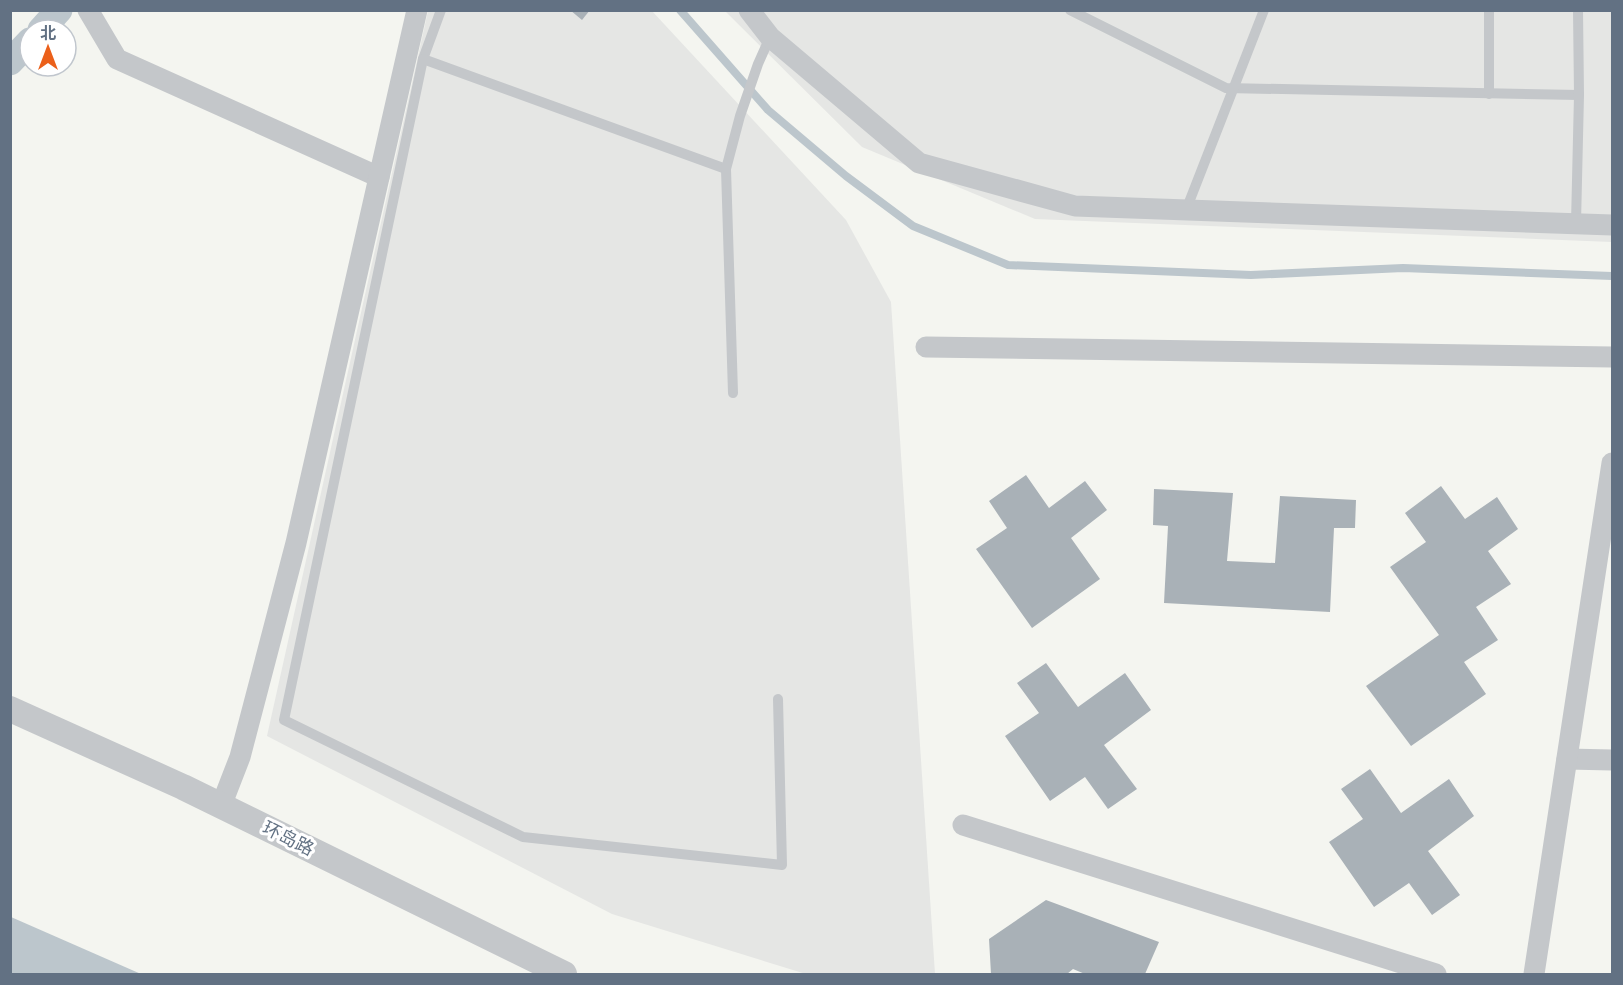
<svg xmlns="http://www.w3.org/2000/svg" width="1623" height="985" font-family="'Source Sans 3','Noto Sans SC',sans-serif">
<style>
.built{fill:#e5e6e4}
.water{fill:#bcc6cc}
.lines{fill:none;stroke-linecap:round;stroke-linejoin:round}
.stream{stroke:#bcc6cc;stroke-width:8}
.canal{stroke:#bcc6cc;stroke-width:27}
.building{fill:#a9b1b7}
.service{stroke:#c4c7ca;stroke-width:10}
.minor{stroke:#c4c7ca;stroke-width:21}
.tertiary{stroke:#c4c7ca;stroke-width:26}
.labels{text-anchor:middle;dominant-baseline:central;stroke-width:6;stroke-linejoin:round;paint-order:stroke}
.street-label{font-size:18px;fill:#627183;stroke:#fff}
</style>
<rect width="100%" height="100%" fill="#f4f5f0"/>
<g class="built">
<path d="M428,11h224l194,209 45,82 44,672h-129l-194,-60 -345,-178z"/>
<path d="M725,11h887v231l-577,-23 -173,-72z"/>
</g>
<path class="water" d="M10,917h1l130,57h-130z"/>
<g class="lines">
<path class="stream" d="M680,10l88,100 78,66 67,50 95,39 243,10 152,-7 209,8"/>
<g class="canal">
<path d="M41,30l18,-20"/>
<path d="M10,62l20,-21"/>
</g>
</g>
<g class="building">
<path d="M570,10h20l-8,10z"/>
<path d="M1026,475l23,33 36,-27 22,29 -36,28 29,41 -68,49 -56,-79 31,-21 -18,-27z"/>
<path d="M1441,486l24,33 32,-22 21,32 -30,22 23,33 -35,23 22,33 -34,22 22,32 -75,52 -45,-60 73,-51 -49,-68 36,-25 -21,-29z"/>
<path d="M1154,489l79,4 -6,68 48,2 5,-67 76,4 -1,28h-21l-4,84 -166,-9 4,-77 -15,-1z"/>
<path d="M1046,663l32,44 47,-34 26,37 -47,35 33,44 -29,20 -23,-32 -35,24 -45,-65 34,-23 -22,-30z"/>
<path d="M1370,769l31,44 48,-34 25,37 -46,35 32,44 -28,20 -23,-32 -35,24 -45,-65 34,-23 -22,-30z"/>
<path d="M1046,900l113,42 -14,32h-60l-12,-5 -6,5h-76l-2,-35z"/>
</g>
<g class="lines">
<g class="service">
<path d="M441,10l-18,49 -139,661 239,117 259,28 -4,-166"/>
<path d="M1070,10l156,78 353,7"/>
<path d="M1489,10v84"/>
<path d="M423,59l303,110"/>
<path d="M1186,210l78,-200"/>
<path d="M1576,223l3,-128 -1,-85"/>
<path d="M733,393l-7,-224 14,-53 18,-52 12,-27"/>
</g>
<g class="minor">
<path d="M88,10l29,49 262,118"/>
<path d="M749,10l21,27 149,126 156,43 537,19"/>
<path d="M926,347l686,10"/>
<path d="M1567,759l45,1"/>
<path d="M221,806l19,-49 56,-214 121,-533"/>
<path d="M963,825l473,149"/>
<path d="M1534,974l78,-511"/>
</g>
<path class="tertiary" d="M10,709l173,78 381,187"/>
</g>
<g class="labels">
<g class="street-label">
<text transform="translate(288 839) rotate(26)">环岛路</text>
</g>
</g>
<rect width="1623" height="985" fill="none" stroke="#627183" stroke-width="24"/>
<g transform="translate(48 48)"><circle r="28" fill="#ffffff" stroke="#c0c6cd" stroke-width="1.5"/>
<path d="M0-4.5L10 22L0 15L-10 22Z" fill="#eb601a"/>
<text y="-9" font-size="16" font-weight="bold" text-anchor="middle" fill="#627183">北</text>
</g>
</svg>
